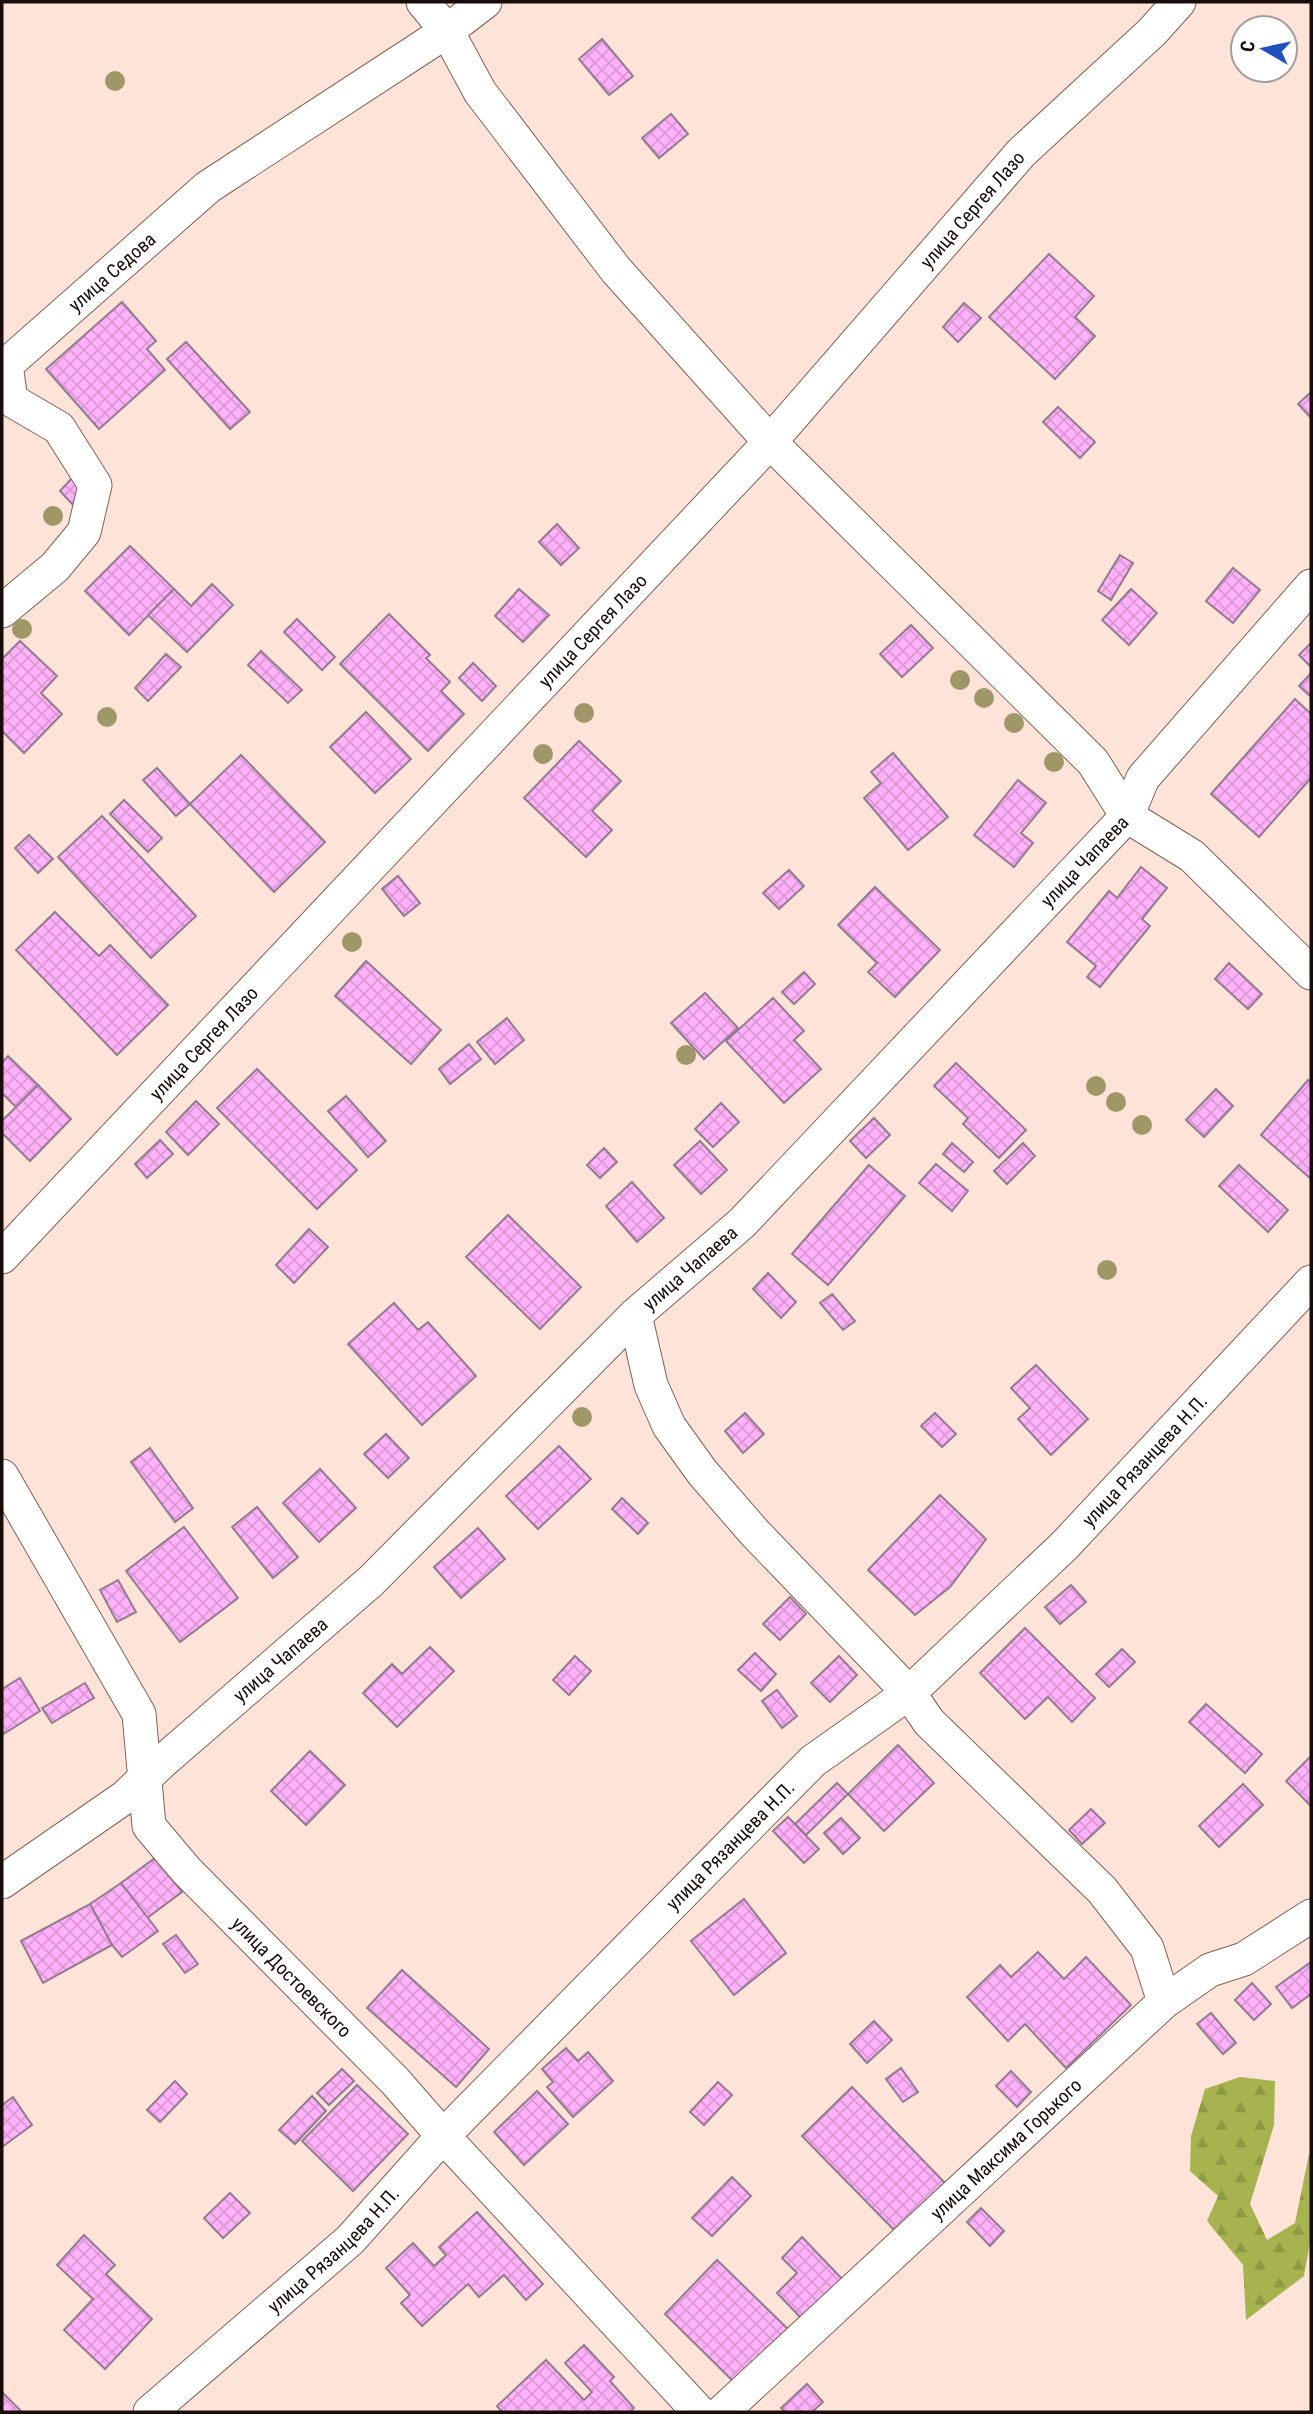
<svg xmlns="http://www.w3.org/2000/svg" width="1313" height="2414" font-family="'Roboto Condensed',sans-serif">
<style>
.forest{fill:url(#forest-firs)}
.building{fill:url(#building-cross-hatch);stroke:#937c91;stroke-width:2}
.lines{fill:none;stroke-linecap:round;stroke-linejoin:round}
.minor-casing{stroke:#7f6256;stroke-width:35}
.minor{stroke:#fff;stroke-width:33}
.tree{fill:#9f9768}
.labels{text-anchor:middle;dominant-baseline:central;stroke-width:6;stroke-linejoin:round;paint-order:stroke}
.street-label{font-size:19px;fill:#180d09;stroke:#fff}
</style>
<defs>
<pattern id="forest-firs" width="22" height="20" patternUnits="userSpaceOnUse" patternTransform="scale(1.75)"><rect width="22" height="20" fill="#a6b34e"/><path d="M5 1l3.5 6h-7zM16 11l3.5 6h-7z" fill="#8e9943"/></pattern>
<pattern id="building-cross-hatch" width="8" height="8" patternUnits="userSpaceOnUse" patternTransform="scale(1.75)"><rect width="8" height="8" fill="#ffb2f9"/><path d="M0 0l8 8M0 8l8-8" fill="none" stroke="#da98d4"/></pattern>
</defs>
<rect width="100%" height="100%" fill="#fee3d8"/>
<path class="forest" d="M1240,2077l35,4 -1,44 -24,79 17,36 28,-17 14,-69 2,-1v84l-7,39 -58,44 -3,-55 -36,-44 11,-25 -28,-25 1,-35 14,-47z"/>
<g class="building">
<path d="M602,39l31,37 -24,19 -30,-36z"/>
<path d="M671,114l17,20 -29,24 -17,-20z"/>
<path d="M1049,254l45,42 -19,21 20,19 -40,43 -66,-62z"/>
<path d="M122,302l34,39 -9,8 18,21 -66,59 -53,-60z"/>
<path d="M964,303l17,15 -23,24 -15,-15z"/>
<path d="M186,342l64,70 -20,17 -63,-70z"/>
<path d="M1311,392v26l-13,-14z"/>
<path d="M1058,407l37,35 -15,16 -37,-36z"/>
<path d="M73,477l16,15 -14,15 -15,-16z"/>
<path d="M557,524l22,24 -18,17 -22,-23z"/>
<path d="M130,546l44,43 -45,46 -44,-44z"/>
<path d="M1120,555l13,8 -22,37 -13,-9z"/>
<path d="M1233,568l27,22 -27,33 -27,-22z"/>
<path d="M212,584l21,21 -46,47 -39,-37 26,-26 17,17z"/>
<path d="M519,589l30,26 -26,27 -28,-26z"/>
<path d="M1131,589l26,24 -28,32 -27,-25z"/>
<path d="M389,614l41,41 -4,3 24,24 -9,9 23,23 -36,37 -88,-87z"/>
<path d="M297,619l38,38 -13,13 -38,-38z"/>
<path d="M911,625l22,23 -31,29 -22,-23z"/>
<path d="M20,641l37,35 -16,17 21,21 -38,39 -22,-22v-72z"/>
<path d="M1311,643v24l-12,-12z"/>
<path d="M261,651l41,39 -14,13 -40,-38z"/>
<path d="M166,654l15,13 -33,34 -13,-13z"/>
<path d="M473,663l23,23 -14,15 -23,-23z"/>
<path d="M1311,673v24l-12,-11z"/>
<path d="M1295,699l16,15v64l-52,59 -48,-43z"/>
<path d="M366,712l45,47 -36,34 -45,-46z"/>
<path d="M579,741l42,40 -29,30 20,19 -26,27 -62,-59z"/>
<path d="M893,753l55,64 -40,33 -44,-52 17,-15 -10,-11z"/>
<path d="M241,755l84,87 -51,50 -84,-88z"/>
<path d="M157,768l33,36 -14,12 -33,-36z"/>
<path d="M1018,780l28,23 -25,30 12,10 -19,24 -40,-32z"/>
<path d="M124,800l38,38 -14,14 -38,-38z"/>
<path d="M102,816l94,100 -45,42 -93,-101z"/>
<path d="M29,835l24,24 -15,14 -23,-25z"/>
<path d="M1141,867l26,21 -25,31 8,7 -50,61 -13,-10 9,-11 -29,-24 42,-51 8,7z"/>
<path d="M789,870l15,16 -25,23 -16,-16z"/>
<path d="M398,876l22,27 -16,13 -22,-27z"/>
<path d="M875,887l65,63 -45,47 -27,-25 9,-9 -39,-38z"/>
<path d="M55,912l44,44 11,-11 58,60 -51,50 -101,-105z"/>
<path d="M366,961l75,69 -30,34 -76,-68z"/>
<path d="M1229,963l33,31 -14,15 -33,-30z"/>
<path d="M804,972l11,12 -21,20 -12,-12z"/>
<path d="M705,993l33,35 -34,31 -33,-36z"/>
<path d="M773,998l31,33 -10,9 27,29 -37,34 -58,-62z"/>
<path d="M507,1018l17,22 -29,24 -18,-22z"/>
<path d="M469,1044l12,15 -31,25 -11,-15z"/>
<path d="M8,1056l30,29 -22,22 -14,-14v-30z"/>
<path d="M956,1063l70,67 -27,28 -36,-34 5,-6 -34,-32z"/>
<path d="M257,1069l100,101 -40,39 -100,-101z"/>
<path d="M1308,1080l3,3v96l-50,-44z"/>
<path d="M38,1085l33,34 -41,42 -28,-28v-12z"/>
<path d="M1216,1089l17,17 -29,31 -18,-17z"/>
<path d="M346,1096l40,45 -18,16 -40,-46z"/>
<path d="M196,1101l23,23 -31,31 -22,-23z"/>
<path d="M721,1103l18,19 -26,25 -18,-18z"/>
<path d="M874,1118l16,17 -24,23 -16,-17z"/>
<path d="M160,1140l13,14 -26,24 -12,-14z"/>
<path d="M700,1141l27,29 -26,24 -27,-29z"/>
<path d="M952,1143l21,19 -9,10 -21,-18z"/>
<path d="M1023,1143l12,13 -28,28 -13,-13z"/>
<path d="M604,1148l13,14 -17,16 -13,-13z"/>
<path d="M936,1164l32,27 -16,20 -33,-28z"/>
<path d="M869,1165l36,31 -77,89 -36,-31z"/>
<path d="M1239,1165l49,45 -20,22 -49,-46z"/>
<path d="M632,1182l32,36 -27,24 -31,-36z"/>
<path d="M508,1215l73,72 -41,42 -74,-72z"/>
<path d="M309,1229l19,18 -34,36 -18,-18z"/>
<path d="M768,1273l28,29 -15,16 -28,-29z"/>
<path d="M832,1294l23,27 -12,9 -23,-27z"/>
<path d="M394,1303l24,27 10,-8 48,54 -54,49 -74,-81z"/>
<path d="M1036,1365l52,54 -37,36 -33,-36 12,-11 -19,-20z"/>
<path d="M745,1413l19,21 -21,19 -18,-22z"/>
<path d="M935,1413l21,21 -14,13 -21,-21z"/>
<path d="M386,1434l23,24 -21,20 -24,-24z"/>
<path d="M559,1446l32,33 -53,50 -32,-33z"/>
<path d="M150,1448l43,60 -18,14 -44,-60z"/>
<path d="M320,1469l36,39 -37,34 -36,-39z"/>
<path d="M940,1495l46,44 -36,48 -35,28 -47,-45z"/>
<path d="M622,1498l26,25 -10,11 -26,-25z"/>
<path d="M257,1507l41,50 -25,21 -41,-51z"/>
<path d="M184,1527l54,71 -58,44 -54,-71z"/>
<path d="M478,1528l27,31 -44,39 -27,-31z"/>
<path d="M118,1580l18,32 -19,10 -17,-32z"/>
<path d="M1071,1585l15,17 -26,22 -15,-17z"/>
<path d="M790,1597l16,17 -26,26 -17,-16z"/>
<path d="M1025,1628l70,70 -23,24 -24,-25 -23,22 -45,-46z"/>
<path d="M430,1647l24,24 -57,56 -34,-34 29,-29 10,10z"/>
<path d="M1122,1649l13,13 -26,25 -13,-13z"/>
<path d="M755,1653l21,21 -15,17 -23,-21z"/>
<path d="M575,1656l16,15 -22,24 -16,-15z"/>
<path d="M839,1656l18,19 -27,27 -19,-19z"/>
<path d="M20,1678l20,33 -38,24v-46z"/>
<path d="M85,1683l9,15 -42,25 -10,-15z"/>
<path d="M777,1690l20,26 -15,12 -20,-27z"/>
<path d="M1206,1704l56,50 -17,19 -56,-51z"/>
<path d="M898,1745l36,38 -50,48 -36,-37z"/>
<path d="M310,1751l35,34 -39,40 -35,-34z"/>
<path d="M1311,1756v50l-25,-25z"/>
<path d="M837,1783l11,11 -42,41 -11,-11z"/>
<path d="M1243,1784l20,21 -44,42 -20,-21z"/>
<path d="M1091,1809l14,14 -23,21 -13,-14z"/>
<path d="M788,1817l31,32 -15,14 -31,-32z"/>
<path d="M841,1818l19,20 -17,16 -19,-21z"/>
<path d="M155,1858l27,34 -35,26 -26,-35z"/>
<path d="M121,1883l37,48 -36,26 -10,-12 -22,-41z"/>
<path d="M744,1899l42,54 -52,42 -43,-54z"/>
<path d="M90,1904l22,41 -69,38 -22,-42z"/>
<path d="M176,1935l22,29 -13,9 -22,-29z"/>
<path d="M1038,1952l26,27 22,-22 45,48 -65,63 -41,-44 -17,17 -41,-44 33,-32 11,12z"/>
<path d="M1311,1962v32l-19,14 -16,-21z"/>
<path d="M402,1970l87,79 -33,38 -89,-79z"/>
<path d="M1252,1983l19,21 -17,16 -19,-20z"/>
<path d="M1211,2013l25,30 -13,11 -26,-30z"/>
<path d="M874,2021l18,19 -25,23 -17,-19z"/>
<path d="M566,2048l12,13 10,-9 25,29 -40,36 -26,-30 6,-5 -11,-13z"/>
<path d="M901,2068l17,24 -15,10 -17,-23z"/>
<path d="M342,2069l12,12 -25,24 -12,-12z"/>
<path d="M1011,2071l20,21 -14,15 -21,-21z"/>
<path d="M175,2081l12,13 -27,28 -13,-12z"/>
<path d="M718,2082l14,13 -28,30 -14,-13z"/>
<path d="M357,2085l51,49 -55,57 -51,-50z"/>
<path d="M852,2087l95,98 -50,48 -95,-97z"/>
<path d="M537,2091l31,33 -44,41 -30,-33z"/>
<path d="M312,2096l14,15 -31,33 -16,-14z"/>
<path d="M13,2097l19,28 -30,22v-42z"/>
<path d="M732,2177l19,19 -39,40 -20,-18z"/>
<path d="M230,2193l20,20 -27,25 -19,-20z"/>
<path d="M981,2208l23,23 -14,15 -23,-24z"/>
<path d="M477,2212l66,72 -17,16 -22,-25 -25,22 -11,-13 -46,42 -21,-23 9,-8 -24,-27 27,-25 21,23 12,-11 -7,-8z"/>
<path d="M84,2235l31,30 -9,9 46,45 -47,50 -41,-39 29,-31 -36,-34z"/>
<path d="M802,2237l42,44 -41,39 -26,-27 20,-20 -15,-15z"/>
<path d="M717,2260l73,71 -53,54 -72,-71z"/>
<path d="M584,2345l30,32 -4,4 24,27 -4,4h-128l-5,-6 49,-46 38,40 8,-8 -27,-29z"/>
<path d="M807,2384l16,18 -11,10h-27l-4,-4z"/>
<path d="M2,2392l20,20h-20z"/>
</g>
<g class="lines">
<defs>
<g id="minor">
<path d="M423,2l24,29 33,61 136,178 154,172 323,320 34,54 65,40 119,117"/>
<path id="s1" d="M2,611l53,-44 29,-35 11,-47 -36,-57 -48,-28 -5,-35 202,-178 239,-156 38,-29"/>
<path id="s2" d="M2,1257l768,-815 251,-289 131,-121 27,-30"/>
<path d="M635,1315l16,70 18,41 33,46 52,60 155,161 20,29 173,168 45,58 17,54"/>
<path id="s3" d="M2,1476l137,238 10,112 37,44 209,211 48,55 256,276"/>
<path id="s4" d="M2,1882l123,-85 37,-35 209,-181 264,-266 107,-92 385,-407 16,-38 168,-192"/>
<path id="s5" d="M150,2412l200,-172 93,-104 370,-375 96,-68 156,-148 246,-263"/>
<path id="s6" d="M722,2412l442,-410 46,-32 34,-11 67,-43"/>
</g>
</defs>
<use href="#minor" class="minor-casing"/>
<use href="#minor" class="minor"/>
</g>
<g class="tree">
<circle cx="115" cy="81" r="10"/>
<circle cx="53" cy="516" r="10"/>
<circle cx="22" cy="629" r="10"/>
<circle cx="960" cy="680" r="10"/>
<circle cx="984" cy="698" r="10"/>
<circle cx="584" cy="713" r="10"/>
<circle cx="107" cy="717" r="10"/>
<circle cx="1014" cy="723" r="10"/>
<circle cx="543" cy="754" r="10"/>
<circle cx="1054" cy="762" r="10"/>
<circle cx="352" cy="942" r="10"/>
<circle cx="686" cy="1055" r="10"/>
<circle cx="1096" cy="1086" r="10"/>
<circle cx="1116" cy="1102" r="10"/>
<circle cx="1142" cy="1125" r="10"/>
<circle cx="1107" cy="1270" r="10"/>
<circle cx="582" cy="1417" r="10"/>
</g>
<g class="labels">
<g class="street-label">
<text stroke="none"><textPath href="#s2" startOffset="1428">улица Сергея Лазо</textPath></text>
<text stroke="none"><textPath href="#s1" startOffset="462">улица Седова</textPath></text>
<text stroke="none"><textPath href="#s2" startOffset="861">улица Сергея Лазо</textPath></text>
<text stroke="none"><textPath href="#s4" startOffset="1491">улица Чапаева</textPath></text>
<text stroke="none"><textPath href="#s2" startOffset="294">улица Сергея Лазо</textPath></text>
<text stroke="none"><textPath href="#s4" startOffset="924">улица Чапаева</textPath></text>
<text stroke="none"><textPath href="#s5" startOffset="1379">улица Рязанцева Н.П.</textPath></text>
<text stroke="none"><textPath href="#s4" startOffset="357">улица Чапаева</textPath></text>
<text stroke="none"><textPath href="#s5" startOffset="812">улица Рязанцева Н.П.</textPath></text>
<text stroke="none"><textPath href="#s3" startOffset="595">улица Достоевского</textPath></text>
<text stroke="none"><textPath href="#s6" startOffset="387">улица Максима Горького</textPath></text>
<text stroke="none"><textPath href="#s5" startOffset="245">улица Рязанцева Н.П.</textPath></text>
</g>
</g>
<rect width="1313" height="2414" fill="none" stroke="#180d09" stroke-width="7"/>
<g transform="translate(1264 49) rotate(279)"><circle r="33" fill="#ffffff" stroke="#a39e9d" stroke-width="2"/>
<path d="M0-5L12 26L0 18L-12 26Z" fill="#2250be"/>
<text y="-10" font-size="19" font-weight="bold" text-anchor="middle" fill="#180d09">С</text>
</g>
</svg>
